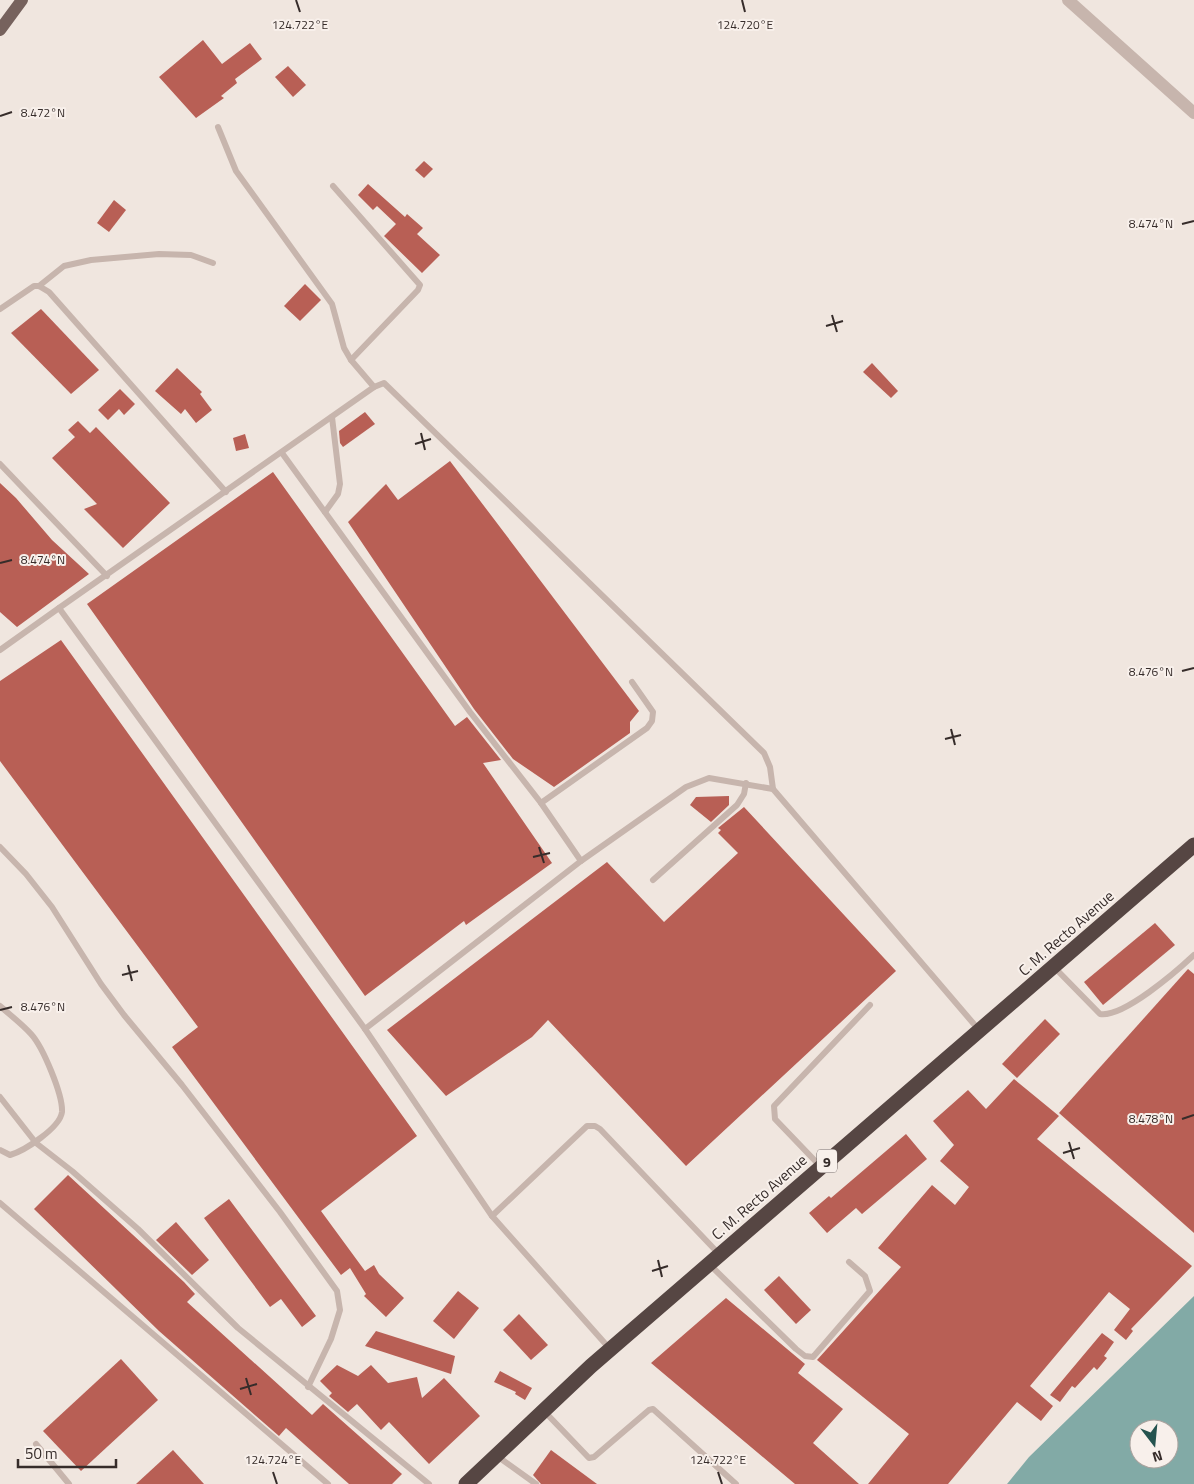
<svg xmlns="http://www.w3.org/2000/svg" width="1194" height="1484" font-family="'Titillium Web',sans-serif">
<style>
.water{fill:#82aaa6;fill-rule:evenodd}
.building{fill:#b85f55}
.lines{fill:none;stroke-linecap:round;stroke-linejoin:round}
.lane{stroke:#c7b5ad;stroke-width:6}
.street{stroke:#c7b5ad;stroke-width:12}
.primary{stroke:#76625d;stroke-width:12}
.highway{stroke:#564643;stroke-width:15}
.ticks{fill:none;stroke:#362c2a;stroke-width:2}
.labels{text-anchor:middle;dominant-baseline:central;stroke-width:4;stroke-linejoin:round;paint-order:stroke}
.shield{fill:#f8f0eb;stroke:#706764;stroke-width:1}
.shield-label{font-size:14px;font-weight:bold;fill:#362c2a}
.street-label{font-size:15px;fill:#362c2a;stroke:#f8f0eb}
.ticks-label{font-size:12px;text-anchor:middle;fill:#362c2a;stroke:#f8f0eb;stroke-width:4;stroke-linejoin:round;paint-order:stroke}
</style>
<rect width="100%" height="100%" fill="#f0e6df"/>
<path class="water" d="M1194,1296v188h-187l22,-27zM1139,1429h30v30h-30z"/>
<g class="building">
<path d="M203,40l19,24 28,-21 12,16 -27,20 2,4 -16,13 3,2 -28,20 -37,-41z"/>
<path d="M288,66l18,19 -13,12 -18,-20z"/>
<path d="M424,161l9,8 -9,9 -9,-8z"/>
<path d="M368,184l37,33 2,-3 16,14 -6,6 23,21 -18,18 -38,-37 12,-12 -19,-18 -4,4 -15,-15z"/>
<path d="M114,200l12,10 -17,22 -12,-9z"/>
<path d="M305,284l16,16 -21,21 -16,-15z"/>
<path d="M41,309l58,61 -28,24 -60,-61z"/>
<path d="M872,363l26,28 -7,7 -28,-26z"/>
<path d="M177,368l25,24 -2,2 12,16 -16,13 -11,-14 -4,5 -26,-23z"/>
<path d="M120,389l15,15 -11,11 -5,-6 -11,11 -10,-10z"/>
<path d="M365,412l10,12 -32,23 -3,-4 -1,-12z"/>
<path d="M78,421l12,12 6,-6 74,76 -47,45 -39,-39 13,-5 -45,-46 23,-21 -7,-7z"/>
<path d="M245,434l4,14 -13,3 -3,-13z"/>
<path d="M450,461l189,250 -9,11v11l-76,54 -41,-28 -39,-50 -126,-187 38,-38 12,16z"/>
<path d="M273,472l182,254 12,-9 34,43 -18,3 69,100 -86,62 -2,-4 -99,75 -278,-392z"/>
<path d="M0,483l16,15 36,42 37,34 -72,53 -17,-15z"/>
<path d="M61,640l356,496 -96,75 44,60 9,-6 5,9 25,24 -18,19 -22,-21 2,-2 -16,-26 -9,7 -169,-228 26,-20 -198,-266v-80z"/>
<path d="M729,796v9l-18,17 -21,-17 6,-8z"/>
<path d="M744,807l152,164 -210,195 -138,-146 -16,17 -86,59 -59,-66 220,-168 57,60 74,-69 -20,-20 3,-3 -3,-2z"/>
<path d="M1155,923l20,22 -72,60 -19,-23z"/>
<path d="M1188,969l6,5v259l-135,-120z"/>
<path d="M1045,1019l15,15 -43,44 -15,-14z"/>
<path d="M1014,1079l45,37 -22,23 155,127 -61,63 2,2 -7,9 -12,-10 16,-21 -21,-17 -79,94 23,20 -12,15 -24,-19 -69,82h-80l41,-50 -92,-74 84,-93 -23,-19 54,-63 23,20 14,-18 -29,-26 14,-16 -21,-24 35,-31 18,19z"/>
<path d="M906,1134l21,25 -65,55 -6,-6 -29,25 -18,-20 20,-17 2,2z"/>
<path d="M68,1175l116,107 11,12 -8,8 125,113 11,-11 79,70 -10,10h-43l-63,-56 -7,8 -120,-105 -125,-122z"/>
<path d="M229,1199l87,117 -14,11 -21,-28 -11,8 -66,-89z"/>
<path d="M176,1222l33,38 -17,15 -36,-35z"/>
<path d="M779,1276l32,34 -15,14 -32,-34z"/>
<path d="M458,1291l21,17 -25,31 -21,-18z"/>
<path d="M726,1298l79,66 -7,9 45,36 -30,34 46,41h-64l-144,-121z"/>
<path d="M519,1314l29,31 -17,15 -28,-30z"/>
<path d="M376,1331l79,25 -4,18 -86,-28z"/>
<path d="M1102,1333l12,9 -10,14 3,2 -10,12 -3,-3 -19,21 -3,-2 -12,16 -10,-7z"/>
<path d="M121,1359l37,41 -77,71 -38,-40z"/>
<path d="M337,1365l21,11 13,-11 17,18 29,-6 5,21 22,-20 36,38 -51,48 -40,-42 -8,8 -24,-26 -9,8 -19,-16 3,-3 -12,-12z"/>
<path d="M500,1371l32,17 -7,12 -10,-6 1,-2 -22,-10z"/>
<path d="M173,1450l31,34h-68z"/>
<path d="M551,1450l46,34h-56l-8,-9z"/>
</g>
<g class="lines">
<g class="lane">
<path d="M218,127l18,44 96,133 12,44 7,12 23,27"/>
<path d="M333,186l87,99 -2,5 -67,70"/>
<path d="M39,286l25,-20 27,-6 68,-6 32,1 22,8"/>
<path d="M0,309l34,-23h5l10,6 177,200"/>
<path d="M282,453l188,259 71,91 40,58"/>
<path d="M0,464l107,112"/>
<path d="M325,512l13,-18 2,-10 -8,-67"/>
<path d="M59,608l315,-221 10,-4 380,370 6,14 3,22"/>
<path d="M0,650l59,-42 306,421 216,-168 105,-74 23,-9 64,11 206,241"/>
<path d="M541,803l106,-75 5,-7 1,-9 -21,-30"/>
<path d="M0,847l26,27 26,33 49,77 23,31 58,70 98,127 57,79 3,19 -9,29 -23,48"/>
<path d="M653,880l84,-75 7,-11 2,-11"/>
<path d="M1054,967l46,47c23,4 77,-43 94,-59"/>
<path d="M0,1006c10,9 22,18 31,28 12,13 32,61 31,78 -2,16 -38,39 -52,43l-10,-5"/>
<path d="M365,1029l127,187"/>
<path d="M0,1097l36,46 36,28 66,58 100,99 191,156"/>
<path d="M821,1167l-46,-48 -1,-13 96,-101"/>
<path d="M0,1203l328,281"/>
<path d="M709,1264l87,85 9,7 8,1 57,-66 -5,-15 -16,-14"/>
<path d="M610,1349l-118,-133 95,-90h8l5,3 119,125"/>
<path d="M544,1411l45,47 5,-1 55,-47 4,-1 83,75"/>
<path d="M36,1444l33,40"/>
<path d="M497,1456l39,28"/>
</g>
<path class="street" d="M1068,0l126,113"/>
<path class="primary" d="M0,30l22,-30"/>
<path class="highway" d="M466,1484l125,-118 603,-521"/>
</g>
<path class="ticks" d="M296,0l4,12M742,0l3,12M0,116l12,-4M1182,224l12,-3M832,315l5,17M826,326l17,-5M421,433l4,17M415,444l16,-5M0,563l12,-3M1182,671l12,-3M951,729l4,16M945,739l16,-4M539,847l5,16M533,857l17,-4M128,965l4,16M122,975l16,-4M0,1010l12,-3M1182,1119l12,-4M1069,1142l5,17M1063,1153l17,-5M658,1260l4,17M652,1271l16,-5M246,1378l5,17M240,1389l17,-5M273,1472l4,12M718,1472l4,12"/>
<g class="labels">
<rect class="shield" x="817" y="1149.5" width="20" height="23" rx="4"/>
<g class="shield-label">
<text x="827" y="1161">9</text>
</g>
<g class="street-label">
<text transform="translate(1066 933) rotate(-41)">C. M. Recto Avenue</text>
<text transform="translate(759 1197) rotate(-41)">C. M. Recto Avenue</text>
</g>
</g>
<g class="ticks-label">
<text x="300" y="29">124.722°E</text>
<text x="745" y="29">124.720°E</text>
<text x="43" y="117">8.472°N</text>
<text x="1151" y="228">8.474°N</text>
<text x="43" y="564">8.474°N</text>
<text x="1151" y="676">8.476°N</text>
<text x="43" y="1011">8.476°N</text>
<text x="1151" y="1123">8.478°N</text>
<text x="273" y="1464">124.724°E</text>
<text x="718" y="1464">124.722°E</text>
</g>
<g transform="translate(1154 1444) rotate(164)"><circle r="24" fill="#f8f0eb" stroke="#aaa29e"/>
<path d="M0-4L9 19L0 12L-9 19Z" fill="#25534f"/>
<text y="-8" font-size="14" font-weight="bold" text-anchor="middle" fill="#362c2a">N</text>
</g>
<path d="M18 1459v8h98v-8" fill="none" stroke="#362c2a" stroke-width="2.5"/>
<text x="25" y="1459" font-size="15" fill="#362c2a" stroke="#f8f0eb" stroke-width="4" paint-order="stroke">50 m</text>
</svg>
